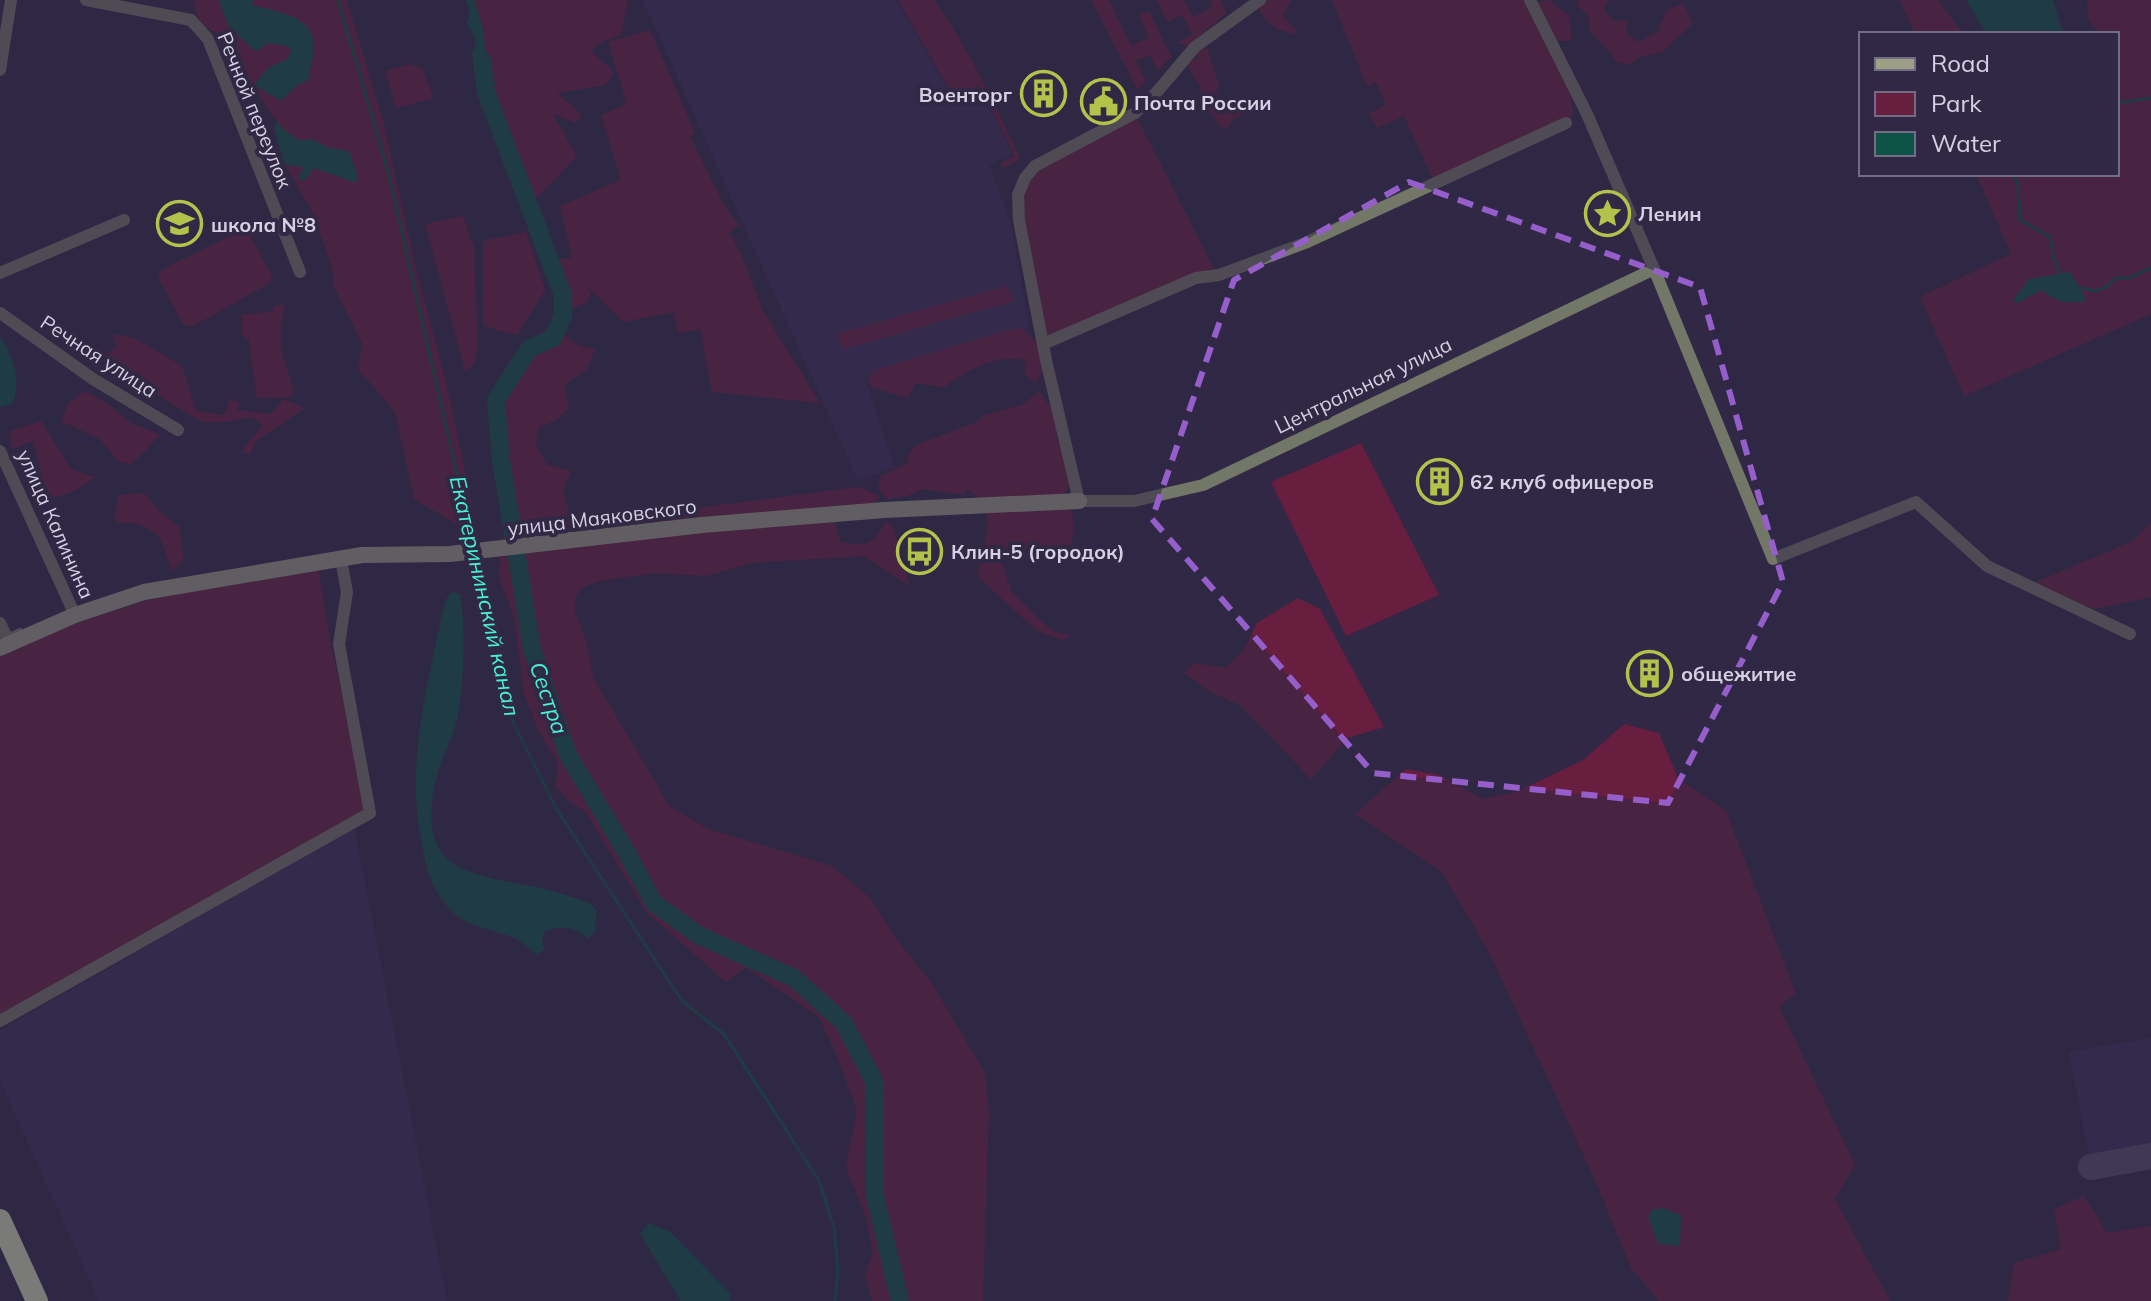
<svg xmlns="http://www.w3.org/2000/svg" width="2151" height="1301" font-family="Mulish,sans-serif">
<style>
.built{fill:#3a2f54}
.green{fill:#671e3f}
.water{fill:#0d5346}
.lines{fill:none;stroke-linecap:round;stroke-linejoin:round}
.stream{stroke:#0d5346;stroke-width:3}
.river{stroke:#0d5346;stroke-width:18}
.taxiway{stroke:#564f6a;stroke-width:26}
.street{stroke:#737767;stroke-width:12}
.secondary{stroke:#9ba086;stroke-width:16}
.highway{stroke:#d5ddb5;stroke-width:22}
.marked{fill:none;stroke:#965eca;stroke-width:6;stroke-dasharray:16 10;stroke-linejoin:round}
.labels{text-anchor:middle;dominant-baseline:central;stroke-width:8;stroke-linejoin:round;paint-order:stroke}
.poi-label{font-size:20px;font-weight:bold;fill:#d5d1e4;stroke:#302845;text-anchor:start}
.street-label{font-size:20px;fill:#d5d1e4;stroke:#302845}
.water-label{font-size:22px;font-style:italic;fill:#46f3d1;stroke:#302845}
</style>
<rect width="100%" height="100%" fill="#302845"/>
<g class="built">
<path d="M643,0h253l57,99 27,-13 32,68 -23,11 22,60 18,103 -164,51 30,88 -37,13z"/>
<path d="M354,827l93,474h-348l-99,-221v-49z"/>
<path d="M2151,1038v118l-60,11 -22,-115z"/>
</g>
<g class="green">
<path d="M194,0h153l36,121 33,148 32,121 33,158 -12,1 -11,-24 -44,-26 -19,-87 -37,-43 4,-26 -28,-56 -2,-20 -20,-56 -28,-48 -10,-34 3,-8 -25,-34 -23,-60 -2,9c-20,-4 -32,-16 -33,-36z"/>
<path d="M474,0h154l-7,35 -20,7 -10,9 23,21 -9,13 -48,8 24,21 -5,9 -24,-10 25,43 -43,45 -45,-114 5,-1 -1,-6 -5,-3 -5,-49z"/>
<path d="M898,0h36c35,49 60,102 85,156l-2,6 -14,6 -2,-5 13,-8 -34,-70 -26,13z"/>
<path d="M1091,0h18l22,46 18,-8 -10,-23 10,-4 22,46 -13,14 -8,-16 -14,6 10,21 -9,7z"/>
<path d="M1157,0h27l9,17 20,-10 -3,-7h11l5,13 -38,33 -10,-3 14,-9 -10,-19 -15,7z"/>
<path d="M1267,0h24l-8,15 16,19c-17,-1 -32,-8 -40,-24l3,-7z"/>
<path d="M1332,0h191c15,28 50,84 50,114l-7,9 -131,61 -31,-68 -27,12 -8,-15 17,-8 -10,-23 -9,4z"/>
<path d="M1545,0h4l20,16 3,25h-15l-19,-38z"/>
<path d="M1578,0h30l-4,10 8,10 15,1 -1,12 12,9 21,-11c4,-17 8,-24 25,-27l8,20 -30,28 -23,5 -11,8 -14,-4 -2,-7 -22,-23 -2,-15 -10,-11z"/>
<path d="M1900,0h38l25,34h-48z"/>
<path d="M2087,0h64v314l-187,82 -44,-99 91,-43 -35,-80h141v-140h-17l-11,-14z"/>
<path d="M650,30l45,103 -5,3 34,69 15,20 -10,7 11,20 23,59 57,92 -108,-11 -12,-63 -22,4 -5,-21 -50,10 -40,-40 8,11 -4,9 -17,7 -6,26 15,11 16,3 -8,20 -23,16 5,23 -13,12 -17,7 -3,18 11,20 24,6 -8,21 7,23 81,-3 22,-6 32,1 153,-20 21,9 -6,10 -37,5v17l5,14 22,3 12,-6 11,-18 7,6 17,59 -46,-30 -113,7 -45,13 -52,-3 -55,8 -17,7 -6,8 -1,16 12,32 6,33 77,130 38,22 124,37 39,33 25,40 35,43 54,91 4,39 -6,189h-111l-7,-26 8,-22 -6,-33 -21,-52 11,-59 -21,-55 -17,-37 -73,-50 -20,15 -79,-69 -62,-102 -15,-9 -14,-15 1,-26 -18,-29 -15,-39 -10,-76 -15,-39 2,-39 11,-13 -11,-66 -5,-60 33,-51 24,-11c13,-30 13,-50 -4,-78l23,-2 -12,-52 61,-26 -20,-65 26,-11 -19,-62z"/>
<path d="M1207,47l12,39 -4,8 25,8 2,14 -8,2 -6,10 -7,-1 -18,-26 -3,-14 -13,-23 10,-6v-7z"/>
<path d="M408,64l14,4 12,30 -38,10 -11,-37z"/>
<path d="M1135,114l82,161 -173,67 -24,-122 6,-41 10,-12z"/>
<path d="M463,216l11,31 4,100 -4,17 -9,7 -40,-147z"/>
<path d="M240,231l10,4 22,41 -2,7 -77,43 -10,-2 -25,-47 3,-7z"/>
<path d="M526,232l19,58 -28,45 -34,-9v-85z"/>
<path d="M1007,286l7,15 -171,48 -7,-15z"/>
<path d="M284,305c1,10 -3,16 -3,26 -3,22 10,43 13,64 -11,4 -25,2 -37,4l-8,-59 -7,-4v-21l31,-4 1,-5z"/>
<path d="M1022,328l17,17 6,21 -9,17 -12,-10 2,-13c-30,-6 -58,9 -82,27l-29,-4 -7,15 -35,-10 -5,-6 5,-11 131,-40z"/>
<path d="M114,334l20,4 48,28 14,45 27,4 6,-9 -1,-6 11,2 -3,8 34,4 14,-15 21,9 -50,34 -6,13 -8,-4 22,-25 -11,-9 -28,5h-22l-100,-61 15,-16 -4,-5z"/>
<path d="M85,391l23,13 21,18 31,13 -28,29 -14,-3 -18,-22 -39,-18 7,-18z"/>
<path d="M1039,392c7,8 16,20 17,31 1,11 -3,15 8,24l6,36 -5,11 -85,5 -13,-10 -3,6 -41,-6 -16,7 -20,3 -9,-10 2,-13 27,-12 2,-10 7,-9 58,-22 11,-8 36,-10z"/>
<path d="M41,421l30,48 24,8c-17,13 -32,23 -53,19l-1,-23 -8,-32 -20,8 -3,-8 1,-10z"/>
<path d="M1361,443l78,152 -93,41 -75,-154z"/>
<path d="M144,493l15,18 20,16 5,32 -12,12 -13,-36 -23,-12h-17l-5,-7 5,-21z"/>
<path d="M1065,508l7,3 2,18 -3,16 -58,5 -13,7 11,34 32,32 13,10 14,1 -6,7 -28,-11 -59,-54 11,-49 -2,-15z"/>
<path d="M2151,522v75l-57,12 -63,-25 102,-43z"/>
<path d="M318,568l13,77 35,164 -366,208v-360l71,-32 77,-25z"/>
<path d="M1298,598l22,11 64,118 -36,11 -37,41 -70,-73 -32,-15 -25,-18 10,-10 32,5 18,-19 13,-26z"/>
<path d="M1624,724l35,9 19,45 48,33 70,183 -17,12 76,159 -20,34 55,102h-231l-28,-33 -36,-88 -106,-228 -48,-81 -86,-57 51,-45 32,6 45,24 33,-7 67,-32z"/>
<path d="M2084,1196l23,37 44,-7v75h-143l6,-38 47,-14 -7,-40z"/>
</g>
<g class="water">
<path d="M219,0h35l-2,5c24,7 62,10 62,42 0,11 -5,19 -4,31l-12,7 -17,16 -27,-16c5,-6 12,-16 19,-20 10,-5 16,-2 18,-16l-4,-3 -19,-3 -12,9 -28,-26z"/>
<path d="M466,0h8l9,28 5,49 8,6 -2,3 -11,-2 -8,-10 -3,-21c8,-13 2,-17 -5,-29l3,-11z"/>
<path d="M1966,0h87l10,34h-76z"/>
<path d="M277,121l6,8 15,11 14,-1 17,9 20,3 9,26 -2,6 -42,-15 -10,13 -6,-2 5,-10 -2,-3 -8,1 -9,-4 -10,-34z"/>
<path d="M2070,272l17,29c-19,3 -30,2 -45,-11l-27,14 -1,-5 15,-20z"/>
<path d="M0,336c13,19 22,46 12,68l-12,3z"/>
<path d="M452,592l8,2c6,28 4,101 -4,129 -4,18 -15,34 -19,52 -7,27 -12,67 13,86 21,16 51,19 76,24 22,4 44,11 65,19l6,7 -3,23 -7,4c-14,-13 -25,-12 -42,-7l-3,10 2,8 -7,6c-8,-7 -15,-14 -25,-18 -20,-8 -45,-10 -61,-27 -21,-22 -25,-42 -30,-72 -15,-77 6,-148 21,-224l5,-16z"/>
<path d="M1663,1208l18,7 -1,31 -22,-2 -10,-27 4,-7z"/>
<path d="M649,1223l21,9 61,62 -1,7h-49l-41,-67z"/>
</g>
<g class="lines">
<g class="stream">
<path d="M338,0l50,171 85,374"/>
<path d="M2117,103l34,-5"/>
<path d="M2012,174l6,10 2,36 30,17 4,23 8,17"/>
<path d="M2077,287l18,4 11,-4 10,-9h13l22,-10"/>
<path d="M475,556l19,106 15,52 48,96 125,191 42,33 95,147 15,46 4,43 -3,31"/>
</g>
<path class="river" d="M482,60l4,32 77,203v21l-10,22 -24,11 -33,51 5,60 31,189 36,106 59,98 27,50 44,32 96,43 50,45 30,58 1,115 25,105"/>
<path class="taxiway" d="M2091,1167l60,-11"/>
<g class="street">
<path d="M86,0l105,20 17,19 92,233"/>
<path d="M1260,0l-65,47 -45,53 -15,13 -100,53 -10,12 -7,17 1,25 27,140 33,141h55l69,-16 451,-216"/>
<path d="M1530,0l57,114 67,155 119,290 143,-57 71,64 143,68"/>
<path d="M0,70l11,-70"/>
<path d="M0,273l124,-53"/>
<path d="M0,313l93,66 85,51"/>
<path d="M1043,344l153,-66 23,-3 86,-32 261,-120"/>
<path d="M0,451l75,164"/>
<path d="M0,623l6,13 6,2 8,-4"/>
<path d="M0,1021l370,-208 -31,-169 8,-52 -6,-33"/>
</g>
<path class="secondary" d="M0,648l75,-33 69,-23 218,-37 88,-1 252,-29 182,-15 195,-9"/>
<path class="highway" d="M0,1220l37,81"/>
</g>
<path d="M0 0H2151V1301H0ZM1409,182l291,105 83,295 -115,221 -295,-30 -221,-254 82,-239z" fill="#302845" fill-opacity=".55" fill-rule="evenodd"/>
<path class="marked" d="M1409,182l291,105 83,295 -115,221 -295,-30 -221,-254 82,-239z"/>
<defs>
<symbol id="building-ring" viewBox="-11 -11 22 22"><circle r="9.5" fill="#302845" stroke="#b2c34c" stroke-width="1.5"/><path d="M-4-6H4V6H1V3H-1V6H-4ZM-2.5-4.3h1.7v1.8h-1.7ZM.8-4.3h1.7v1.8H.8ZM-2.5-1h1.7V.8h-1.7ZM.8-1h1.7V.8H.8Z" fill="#b2c34c"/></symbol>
<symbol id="civic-ring" viewBox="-11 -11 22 22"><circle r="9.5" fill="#302845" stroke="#b2c34c" stroke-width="1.5"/><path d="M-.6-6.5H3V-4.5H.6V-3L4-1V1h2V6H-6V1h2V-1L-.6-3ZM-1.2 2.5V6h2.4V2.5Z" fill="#b2c34c"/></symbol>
<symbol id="sight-ring" viewBox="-11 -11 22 22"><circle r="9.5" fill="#302845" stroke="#b2c34c" stroke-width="1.5"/><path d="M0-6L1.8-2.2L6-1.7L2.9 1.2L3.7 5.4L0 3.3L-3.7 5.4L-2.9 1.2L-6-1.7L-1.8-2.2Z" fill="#b2c34c"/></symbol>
<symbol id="school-ring" viewBox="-11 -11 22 22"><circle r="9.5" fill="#302845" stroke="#b2c34c" stroke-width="1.5"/><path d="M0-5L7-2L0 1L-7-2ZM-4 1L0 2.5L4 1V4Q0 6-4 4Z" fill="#b2c34c"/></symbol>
<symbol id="bus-ring" viewBox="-11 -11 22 22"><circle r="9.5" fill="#302845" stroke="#b2c34c" stroke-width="1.5"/><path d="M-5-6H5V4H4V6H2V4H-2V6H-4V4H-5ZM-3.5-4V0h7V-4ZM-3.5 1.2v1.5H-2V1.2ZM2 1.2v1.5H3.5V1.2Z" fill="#b2c34c"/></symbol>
</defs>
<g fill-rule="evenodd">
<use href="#building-ring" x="1018" y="68" width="51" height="51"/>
<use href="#civic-ring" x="1078" y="76" width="51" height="51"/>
<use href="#sight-ring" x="1582" y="188" width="51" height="51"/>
<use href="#school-ring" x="154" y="198" width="51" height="51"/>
<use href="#building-ring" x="1414" y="456" width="51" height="51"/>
<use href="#bus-ring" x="894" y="526" width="51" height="51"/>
<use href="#building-ring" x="1624" y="648" width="51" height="51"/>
</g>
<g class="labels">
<g class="poi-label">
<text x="1012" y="94" text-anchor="end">Военторг</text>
<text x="1134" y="102">Почта России</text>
<text x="1638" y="213">Ленин</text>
<text x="211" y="224">школа №8</text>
<text x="1470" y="481">62 клуб офицеров</text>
<text x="951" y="551">Клин-5 (городок)</text>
<text x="1681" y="673">общежитие</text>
</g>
<g class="street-label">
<text transform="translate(255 110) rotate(68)">Речной переулок</text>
<text transform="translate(99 356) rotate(33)">Речная улица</text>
<text transform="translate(1363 385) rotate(-26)">Центральная улица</text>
<text transform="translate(602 517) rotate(-7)">улица Маяковского</text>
<text transform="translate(56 524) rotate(66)">улица Калинина</text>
</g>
<g class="water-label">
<text transform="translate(485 596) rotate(77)">Екатерининский канал</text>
<text transform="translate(549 698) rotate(71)">Сестра</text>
</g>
</g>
<rect x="1859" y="32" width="260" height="144" fill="#302845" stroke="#726c85" stroke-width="2"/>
<rect x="1875" y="58" width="40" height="12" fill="#9ba086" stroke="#726c85" stroke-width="2"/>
<text x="1931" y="72" font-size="24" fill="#d5d1e4">Road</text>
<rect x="1875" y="92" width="40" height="24" fill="#671e3f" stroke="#726c85" stroke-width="2"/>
<text x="1931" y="112" font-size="24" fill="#d5d1e4">Park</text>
<rect x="1875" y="132" width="40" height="24" fill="#0d5346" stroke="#726c85" stroke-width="2"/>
<text x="1931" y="152" font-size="24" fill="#d5d1e4">Water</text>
</svg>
